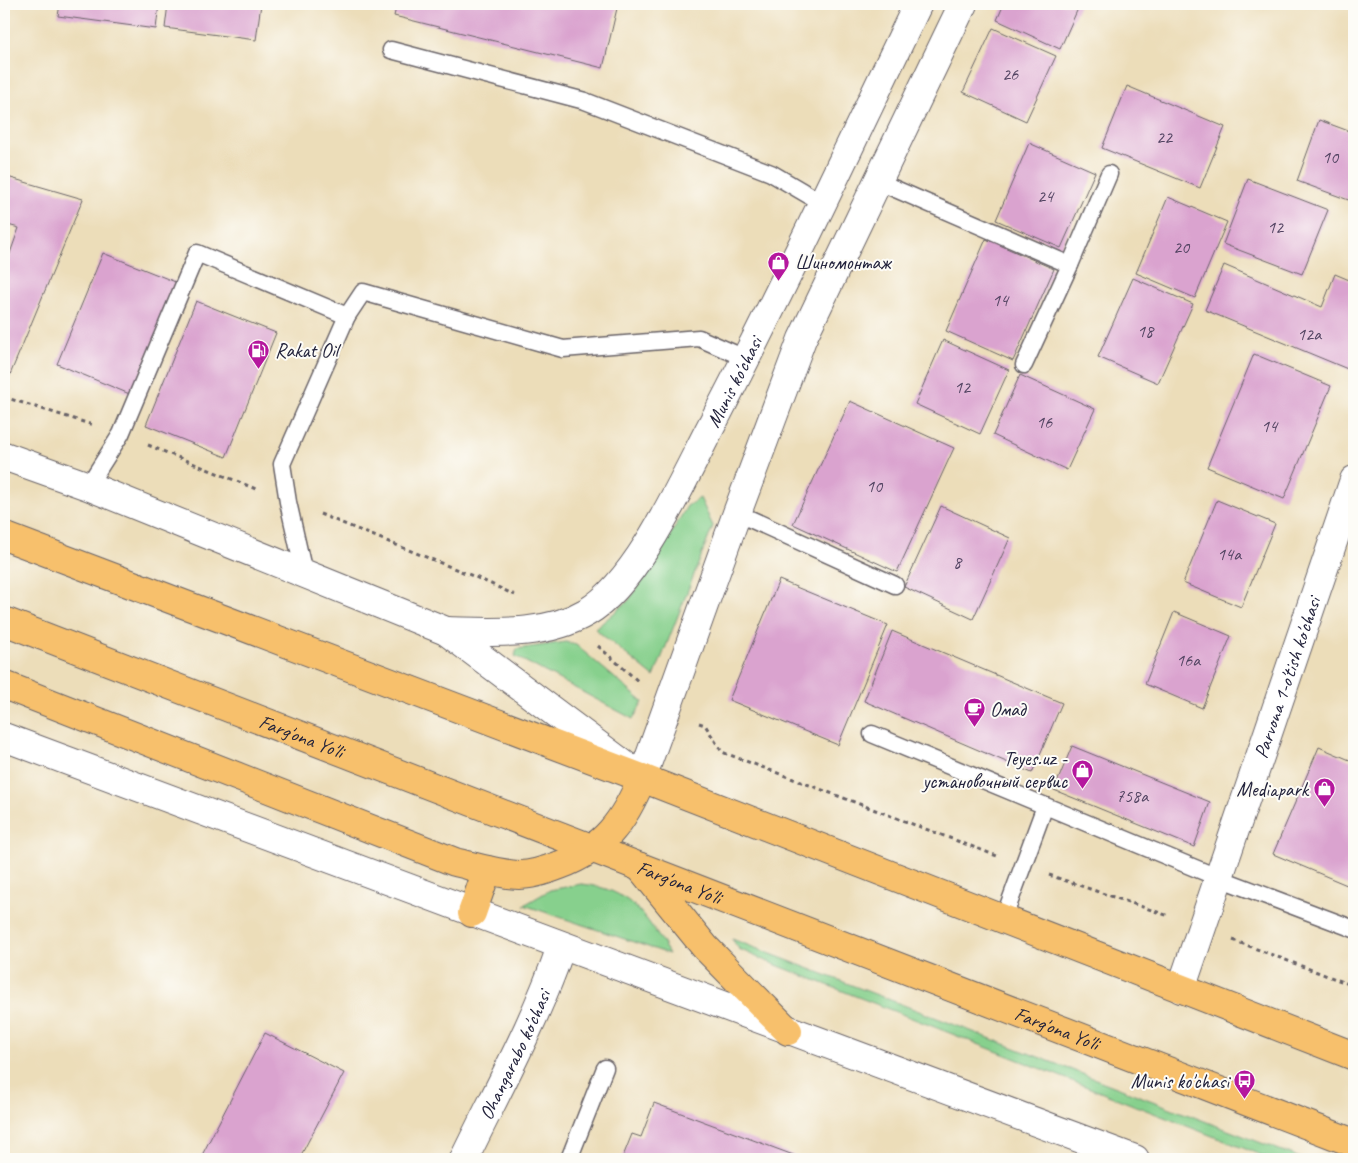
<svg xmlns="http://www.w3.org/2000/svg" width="1358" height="1163" font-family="Caveat,sans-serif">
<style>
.green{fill:#87d08d;stroke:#547964}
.building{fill:#daa3cf}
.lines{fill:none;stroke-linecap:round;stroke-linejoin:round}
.service-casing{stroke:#696367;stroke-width:19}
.minor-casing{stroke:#696367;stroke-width:30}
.tertiary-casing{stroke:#696367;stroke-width:30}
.primary-casing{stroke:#696367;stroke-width:30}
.path{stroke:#696367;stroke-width:3;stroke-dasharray:4 4;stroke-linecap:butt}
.service{stroke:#fff;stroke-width:16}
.minor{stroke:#fff;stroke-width:28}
.tertiary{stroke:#fff;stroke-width:28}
.primary{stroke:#f7c06c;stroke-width:28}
.labels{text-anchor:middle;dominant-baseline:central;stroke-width:4;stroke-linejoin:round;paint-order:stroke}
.number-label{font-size:18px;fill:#504260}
.poi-label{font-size:20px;fill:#22223b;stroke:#fdfcf7;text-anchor:start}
.street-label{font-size:20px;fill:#22223b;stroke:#fdfcf7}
</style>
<rect width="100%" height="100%" fill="#fdfcf7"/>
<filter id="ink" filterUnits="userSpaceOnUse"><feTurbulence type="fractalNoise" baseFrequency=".02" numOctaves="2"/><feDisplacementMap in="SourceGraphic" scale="10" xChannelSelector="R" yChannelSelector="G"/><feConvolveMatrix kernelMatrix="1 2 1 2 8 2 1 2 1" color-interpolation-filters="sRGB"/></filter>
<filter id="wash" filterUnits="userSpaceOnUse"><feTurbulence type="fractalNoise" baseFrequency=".0096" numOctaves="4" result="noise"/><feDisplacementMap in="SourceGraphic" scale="20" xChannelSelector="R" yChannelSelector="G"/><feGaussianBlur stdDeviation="1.12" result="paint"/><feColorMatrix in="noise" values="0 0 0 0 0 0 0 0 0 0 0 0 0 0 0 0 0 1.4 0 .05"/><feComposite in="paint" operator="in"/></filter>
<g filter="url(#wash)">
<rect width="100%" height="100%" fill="#ecddb9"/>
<g class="green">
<path d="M700,498l13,28 -59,151 -59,-48 33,-28 21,-29 38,-66z"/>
<path d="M566,642l10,3 67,57 -10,17 -118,-63 2,-7z"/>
<path d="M581,884c48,4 66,32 88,70l-145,-49 26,-15z"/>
<path d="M732,939l571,220h-32l-510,-200 -22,-10z"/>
</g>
<g id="blocks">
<g class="building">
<path d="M60,4h99l-3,25 -98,-13z"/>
<path d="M168,4h93l-5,36 -91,-12z"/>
<path d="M397,4h221l-15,64 -209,-52z"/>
<path d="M1004,4h76l-20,45 -63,-29z"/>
<path d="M993,28l63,28 -30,65 -63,-29z"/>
<path d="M1127,86l98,41 -25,61 -98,-40z"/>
<path d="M1319,120l35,13v69l-57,-21z"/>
<path d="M1029,143l66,29 -34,76 -65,-28z"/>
<path d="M4,176l79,23 -76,183 -3,-2v-110l15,-42 -15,-4z"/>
<path d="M1248,179l80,31 -26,64 -79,-30z"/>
<path d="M1168,197l59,25 -32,76 -59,-25z"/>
<path d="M986,239l68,30 -41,92 -67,-30z"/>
<path d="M103,253l75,30 -46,112 -75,-31z"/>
<path d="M1224,265l98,42 13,-33 19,8v77l-4,11 -145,-60z"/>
<path d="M1133,278l60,26 -35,79 -60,-26z"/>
<path d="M196,301l80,32 -50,124 -80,-32z"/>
<path d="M943,340l66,30 -29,64 -65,-30z"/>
<path d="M1254,354l77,32 -47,113 -77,-32z"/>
<path d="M1020,375l75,34 -28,61 -74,-35z"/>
<path d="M850,401l104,47 -57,124 -104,-48z"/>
<path d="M1217,500l58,24 -34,83 -58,-24z"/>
<path d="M941,506l69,32 -37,81 -69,-32z"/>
<path d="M779,580l109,45 -50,120 -109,-45z"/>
<path d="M1174,612l57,24 -29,72 -57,-24z"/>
<path d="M892,631l170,72 -30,70 -168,-72z"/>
<path d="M1072,746l138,56 -16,45 -140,-57z"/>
<path d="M1319,747l33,14 2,-4v131l-81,-34z"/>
<path d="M265,1033l79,40 -45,86h-99z"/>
<path d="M654,1103l150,56h-182l10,-25 9,3z"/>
</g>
</g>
</g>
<g filter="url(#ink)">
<use href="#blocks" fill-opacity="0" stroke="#696367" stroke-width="1"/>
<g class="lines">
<defs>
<g id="service">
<path d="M391,50l194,51 186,72 51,30"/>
<path d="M877,181l193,84 -46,100"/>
<path d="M1070,265l39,-91"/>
<path d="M88,486l33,-52 76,-181 150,63 16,-24 200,57 136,-11 48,21"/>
<path d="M737,513l158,72"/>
<path d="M304,573l-16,-71 -6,-38 65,-148"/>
<path d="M872,734l347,144 135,51"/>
<path d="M1003,920l42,-114"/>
<path d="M569,1159l36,-91"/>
</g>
<g id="minor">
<path id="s1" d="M1181,989l173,-509"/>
</g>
<g id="tertiary">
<path d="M4,456l84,30 358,145 196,147 95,-265 65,-174 161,-335"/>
<path id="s2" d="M446,631c46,1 99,6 141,-19 50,-29 94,-128 121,-180 74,-141 141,-285 210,-428"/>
<path d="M4,737l1131,422"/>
<path id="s3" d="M464,1159c34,-70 72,-139 97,-212"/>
</g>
<g id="primary">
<path d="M4,536l638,242 712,278"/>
<path id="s4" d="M4,621l1350,522"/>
<path d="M4,685l451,177c21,5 42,12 64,13 14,0 28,-5 41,-10 45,-17 64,-44 82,-87"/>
<path d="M640,867l65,80 83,84"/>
<path d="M472,913l15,-43"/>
</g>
</defs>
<use href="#service" class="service-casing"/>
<use href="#minor" class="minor-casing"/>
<use href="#tertiary" class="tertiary-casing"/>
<use href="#primary" class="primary-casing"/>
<g class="path">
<path d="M4,397l89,28"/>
<path d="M148,445l108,44"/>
<path d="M320,514l160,65 35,16"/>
<path d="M598,646l41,36"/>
<path d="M699,723l6,2 17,27 275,104"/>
<path d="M1049,875l120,41"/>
<path d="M1233,940l121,46"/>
</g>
<use href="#service" class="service"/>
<use href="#minor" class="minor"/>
<use href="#tertiary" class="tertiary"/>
<use href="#primary" class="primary"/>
</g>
</g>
<defs>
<symbol id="shop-pin" viewBox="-11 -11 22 30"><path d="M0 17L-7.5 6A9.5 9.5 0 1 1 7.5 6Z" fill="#b5179e" stroke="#fdfcf7"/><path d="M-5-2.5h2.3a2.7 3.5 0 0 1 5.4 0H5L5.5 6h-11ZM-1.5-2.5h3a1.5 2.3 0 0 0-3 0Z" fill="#fff"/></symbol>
<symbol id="fuel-pin" viewBox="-11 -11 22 30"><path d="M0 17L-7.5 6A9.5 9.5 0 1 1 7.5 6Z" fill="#b5179e" stroke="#fdfcf7"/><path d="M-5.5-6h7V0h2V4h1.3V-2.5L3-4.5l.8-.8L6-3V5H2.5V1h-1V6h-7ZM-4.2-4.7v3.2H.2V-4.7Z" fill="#fff"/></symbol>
<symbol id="cafe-pin" viewBox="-11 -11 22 30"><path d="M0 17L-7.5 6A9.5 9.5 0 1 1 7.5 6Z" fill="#b5179e" stroke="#fdfcf7"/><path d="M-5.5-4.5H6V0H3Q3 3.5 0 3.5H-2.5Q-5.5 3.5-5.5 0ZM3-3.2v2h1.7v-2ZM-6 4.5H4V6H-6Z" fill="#fff"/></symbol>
<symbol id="bus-pin" viewBox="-11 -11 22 30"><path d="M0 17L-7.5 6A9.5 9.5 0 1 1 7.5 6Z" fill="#b5179e" stroke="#fdfcf7"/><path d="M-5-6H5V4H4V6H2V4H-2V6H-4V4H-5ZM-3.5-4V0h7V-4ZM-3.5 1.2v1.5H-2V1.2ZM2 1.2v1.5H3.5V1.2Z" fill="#fff"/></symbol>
</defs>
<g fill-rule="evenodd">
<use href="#shop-pin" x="766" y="250" width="25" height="34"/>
<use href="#fuel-pin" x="246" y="338" width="25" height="34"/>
<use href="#cafe-pin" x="962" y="696" width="25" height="34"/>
<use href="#shop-pin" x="1070" y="758" width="25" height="34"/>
<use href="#shop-pin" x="1312" y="776" width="25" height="34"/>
<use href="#bus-pin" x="1232" y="1068" width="25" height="34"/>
</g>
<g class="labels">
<g class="number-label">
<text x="1010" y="74">26</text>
<text x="1164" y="137">22</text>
<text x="1330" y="157">10</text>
<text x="1045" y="196">24</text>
<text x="1275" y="227">12</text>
<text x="1181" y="247">20</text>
<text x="1000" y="300">14</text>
<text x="1145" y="331">18</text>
<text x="1309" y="334">12a</text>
<text x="962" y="387">12</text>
<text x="1044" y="422">16</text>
<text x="1269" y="426">14</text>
<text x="874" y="486">10</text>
<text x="1229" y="554">14a</text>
<text x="957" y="562">8</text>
<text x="1188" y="660">16a</text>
<text x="1132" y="796">758a</text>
</g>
<g class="poi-label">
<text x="795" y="262">Шиномонтаж</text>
<text x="275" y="350">Rakat Oil</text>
<text x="990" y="709">Омад</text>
<text x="1067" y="758" text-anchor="end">Teyes.uz -<tspan x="1067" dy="23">установочный сервис</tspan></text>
<text x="1308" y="789" text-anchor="end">Mediapark</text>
<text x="1229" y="1081" text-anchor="end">Munis ko'chasi</text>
</g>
<g class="street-label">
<text stroke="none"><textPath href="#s2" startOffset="420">Munis ko'chasi</textPath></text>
<text stroke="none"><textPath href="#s1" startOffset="329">Parvona 1-o'tish ko'chasi</textPath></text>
<text stroke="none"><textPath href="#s4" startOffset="319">Farg'ona Yo'li</textPath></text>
<text stroke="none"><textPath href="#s4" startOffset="724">Farg'ona Yo'li</textPath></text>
<text stroke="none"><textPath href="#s4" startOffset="1129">Farg'ona Yo'li</textPath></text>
<text stroke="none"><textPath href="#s3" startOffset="116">Ohangarabo ko'chasi</textPath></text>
</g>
</g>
<rect width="1358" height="1163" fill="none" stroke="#fdfcf7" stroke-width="20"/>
</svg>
